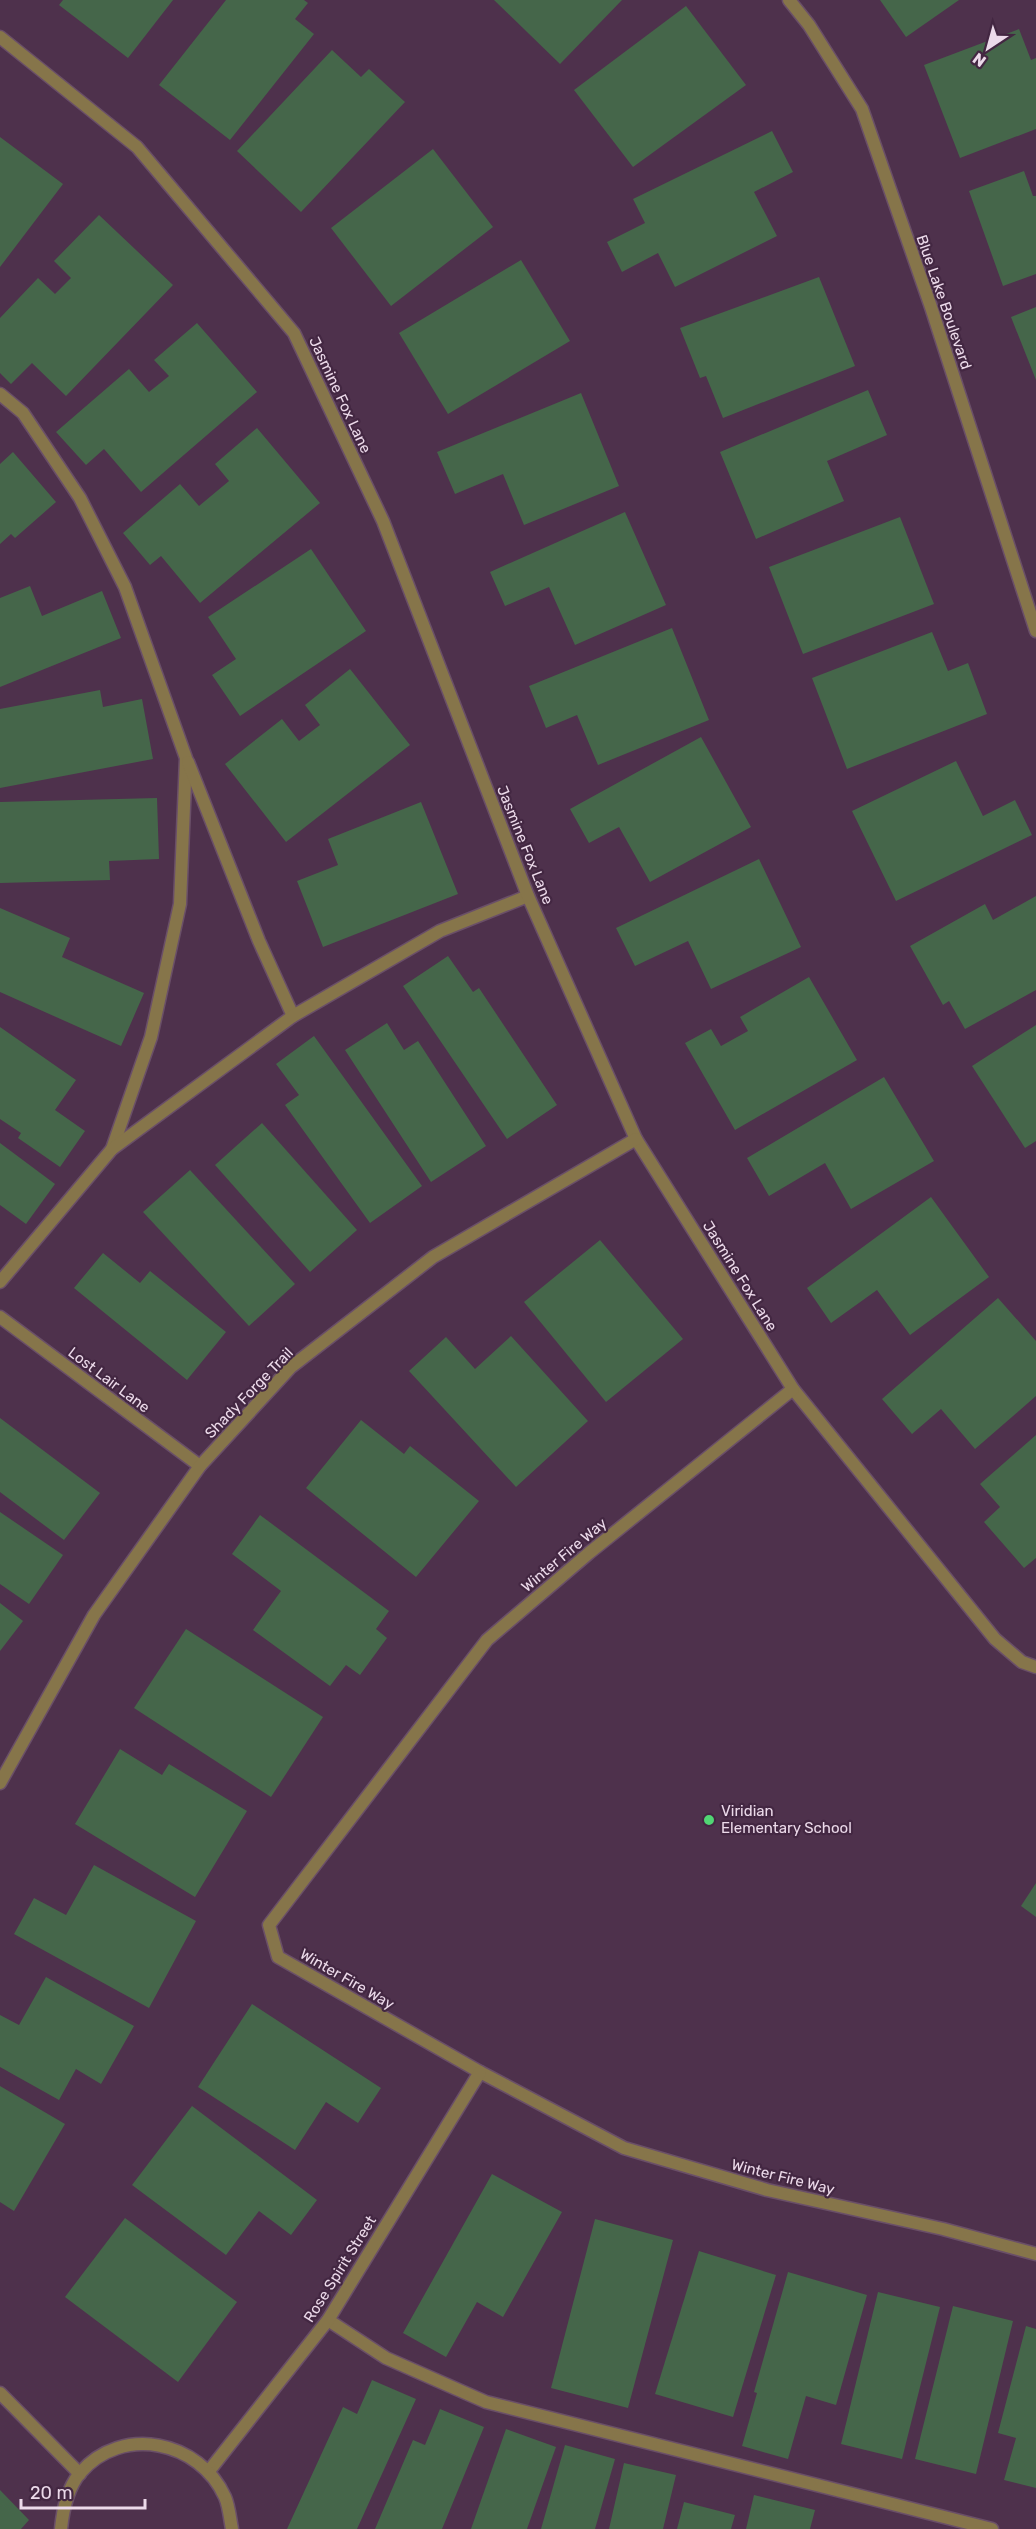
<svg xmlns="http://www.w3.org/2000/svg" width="1036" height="2529" font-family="Rubik,sans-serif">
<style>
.building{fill:#45664a}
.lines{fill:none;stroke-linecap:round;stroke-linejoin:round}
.service-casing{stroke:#6a4f68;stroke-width:15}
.minor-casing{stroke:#6a4f68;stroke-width:15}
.service{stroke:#86754a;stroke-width:12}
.minor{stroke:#86754a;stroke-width:12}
.poi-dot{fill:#51d674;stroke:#432742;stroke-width:2}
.labels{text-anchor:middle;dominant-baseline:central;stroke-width:4.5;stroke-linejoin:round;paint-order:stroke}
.street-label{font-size:15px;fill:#ecdaea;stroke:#432742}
.poi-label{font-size:15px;fill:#ecdaea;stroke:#432742;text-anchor:start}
</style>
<rect width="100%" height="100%" fill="#4e314c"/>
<g class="building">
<path d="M63,0h110l-45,58 -69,-53z"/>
<path d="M226,0h78l4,3 -13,16 19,15 -84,106 -71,-55z"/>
<path d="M494,0h128l-62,64z"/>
<path d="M880,0h79l-53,37z"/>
<path d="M686,6l60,79 -113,82 -59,-77z"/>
<path d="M1019,29l12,31 5,-2v71l-76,29 -36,-93z"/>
<path d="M332,50l29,27 8,-8 36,33 -104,110 -64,-61z"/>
<path d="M772,131l21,41 -39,20 23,44 -102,51 -17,-34 -36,19 -15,-30 38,-19 -12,-24z"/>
<path d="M0,137l63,47 -63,83z"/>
<path d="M433,149l60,78 -102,79 -60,-78z"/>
<path d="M1024,171l9,25h3v78l-33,12 -34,-95z"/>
<path d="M99,215l74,70 -107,111 -34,-33 -21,21 -11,-11v-55l38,-40 17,16 16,-16 -17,-17z"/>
<path d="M521,260l49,81 -122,73 -49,-81z"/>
<path d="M819,277l36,89 -132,52 -17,-42 -6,2 -20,-50z"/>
<path d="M1036,307v73l-25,-63z"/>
<path d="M197,323l60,69 -116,100 -37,-43 -18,16 -30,-33 73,-63 20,23 20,-16 -15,-16z"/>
<path d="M868,390l19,45 -60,26 17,40 -88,38 -36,-87z"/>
<path d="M581,393l38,93 -95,39 -21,-51 -48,20 -18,-42z"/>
<path d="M257,428l63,75 -120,100 -39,-47 -11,9 -27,-32 57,-49 19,22 30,-25 -14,-17z"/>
<path d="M13,452l43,50 -41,36 -4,-4 -11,10v-80z"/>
<path d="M625,512l41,93 -91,40 -26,-58 -44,19 -15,-34z"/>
<path d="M900,517l34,87 -131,50 -34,-87z"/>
<path d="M311,549l55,82 -126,85 -28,-41 24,-16 -28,-42z"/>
<path d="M30,586l12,30 60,-25 19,47 -121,49v-89z"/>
<path d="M672,628l37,92 -111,45 -21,-50 -31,13 -17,-42z"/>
<path d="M932,632l16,39 20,-8 19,51 -140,55 -35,-91z"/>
<path d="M350,669l60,76 -124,97 -61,-78 57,-45 17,22 21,-16 -15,-20z"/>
<path d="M100,690l3,17 39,-8 11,60 -153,29v-79z"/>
<path d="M701,737l50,90 -101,55 -31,-55 -30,16 -19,-34z"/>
<path d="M956,761l27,55 32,-16 17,35 -136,66 -44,-90z"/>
<path d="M157,798l2,61 -50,2 1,19 -110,3v-81z"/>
<path d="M421,802l37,92 -135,53 -26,-66 41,-16 -10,-26z"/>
<path d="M759,859l42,88 -90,42 -23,-48 -53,25 -19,-38z"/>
<path d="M1036,896v94l-71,39 -16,-28 -6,4 -33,-59 75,-42 8,16z"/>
<path d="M0,908l70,30 -8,19 82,36 -23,53 -121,-54z"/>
<path d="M448,956l25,36 6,-4 78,117 -50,34 -104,-153z"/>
<path d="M809,977l48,83 -122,70 -50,-87 26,-14 10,17 27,-15 -8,-14z"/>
<path d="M387,1023l17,27 14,-9 68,105 -55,36 -86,-132z"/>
<path d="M1036,1025v116l-11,7 -53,-82z"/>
<path d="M0,1027l76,53 -21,30 30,21 -25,36 -42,-29 3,-5 -21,-14z"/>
<path d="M314,1036l108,150 -52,37 -85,-118 14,-10 -23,-31z"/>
<path d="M884,1077l50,84 -83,48 -26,-46 -56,33 -22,-38z"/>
<path d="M262,1123l95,107 -47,42 -95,-107z"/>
<path d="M0,1143l55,41 -29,40 -26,-19z"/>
<path d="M190,1170l105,114 -46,42 -106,-114z"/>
<path d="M931,1197l58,80 -79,58 -33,-45 -46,33 -24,-35z"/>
<path d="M600,1240l83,99 -77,63 -82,-100z"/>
<path d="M103,1253l37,30 10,-12 76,61 -39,48 -113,-92z"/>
<path d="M998,1298l38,43v55l-61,53 -34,-40 -29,25 -30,-35z"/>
<path d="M511,1336l77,85 -72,66 -107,-116 37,-34 29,32z"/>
<path d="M0,1418l100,75 -36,47 -64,-48z"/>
<path d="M361,1420l43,34 6,-8 69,55 -63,76 -110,-89z"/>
<path d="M1036,1435v123l-12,10 -40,-46 16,-15 -20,-23z"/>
<path d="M0,1512l63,43 -34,49 -29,-20z"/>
<path d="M260,1515l129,96 -13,18 11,9 -27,37 -14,-10 -16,21 -77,-56 28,-39 -49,-37z"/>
<path d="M0,1603l23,18 -23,30z"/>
<path d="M186,1629l137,88 -52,80 -137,-89z"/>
<path d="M120,1749l42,26 7,-11 78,47 -52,86 -120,-73z"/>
<path d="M94,1865l102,56 -47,87 -135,-74 20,-36 32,17z"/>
<path d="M1036,1883v34l-15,-11z"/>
<path d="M46,1977l88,49 -33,58 -25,-15 -17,31 -59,-33v-52l19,10z"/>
<path d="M252,2004l129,84 -23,35 -32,-21 -31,48 -97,-63z"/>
<path d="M0,2086l65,38 -51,87 -14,-9z"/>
<path d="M192,2106l125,94 -26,35 -32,-24 -33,44 -94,-70z"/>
<path d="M492,2174l70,38 -59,105 -26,-15 -31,55 -43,-24z"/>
<path d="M125,2218l112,84 -59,80 -113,-85z"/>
<path d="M595,2219l78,21 -45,168 -77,-20z"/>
<path d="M699,2251l77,24 -43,142 -78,-23z"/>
<path d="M788,2272l79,23 -31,110 -30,-9 -18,63 -46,-13 15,-53 -3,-1z"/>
<path d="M878,2292l62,15 -38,152 -61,-15z"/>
<path d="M953,2306l60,15 -37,153 -61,-15z"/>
<path d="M1026,2326l10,3v159l-32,-8 12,-42 -18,-5z"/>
<path d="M372,2380l44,19 -59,130h-70l56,-122 14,7z"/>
<path d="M440,2409l44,18 -42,102h-67l38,-89 12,5z"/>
<path d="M506,2429l50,18 -29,82h-56z"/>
<path d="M565,2445l50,14 -20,70h-54z"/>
<path d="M624,2463l52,12 -13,54h-54z"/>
<path d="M0,2490l29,30 -8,9h-21z"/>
<path d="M754,2495l61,15 -5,19h-64z"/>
<path d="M684,2502l51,13 -4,14h-54z"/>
</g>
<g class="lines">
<defs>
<g id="service">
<path d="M0,394l23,19 57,85 45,89 61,171 -6,146 -29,133 -39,112 -112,133"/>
<path d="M188,762l71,179 34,75"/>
<path d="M112,1149l181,-133 147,-85 88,-35"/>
<path d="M328,2320l58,38 100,44 506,127"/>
</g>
<g id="minor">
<path d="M789,0l20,25 53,84 69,198 105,324"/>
<path d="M0,37l137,110 157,186 89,188 145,375 108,243 157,250 202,250 27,23 14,5"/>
<path d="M0,1317l200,149"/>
<path d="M793,1389l-204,164 -102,87 -218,285 9,32 202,115 144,76 143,42 176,39 93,25"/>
<path d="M0,1783l94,-168 106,-149 91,-99 142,-110 203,-118"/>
<path d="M0,2393l80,81"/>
<path d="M209,2471l119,-151 152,-248"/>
<path d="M61,2529c2,-20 6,-40 19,-56 42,-49 120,-32 145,24 4,9 5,22 7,32"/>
</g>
</defs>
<use href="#service" class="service-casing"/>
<use href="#minor" class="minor-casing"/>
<use href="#service" class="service"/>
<use href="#minor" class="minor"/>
</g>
<circle class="poi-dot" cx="709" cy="1820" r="6"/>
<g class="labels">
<g class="street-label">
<text transform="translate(944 302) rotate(71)">Blue Lake Boulevard</text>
<text transform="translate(340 395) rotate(65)">Jasmine Fox Lane</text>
<text transform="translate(525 845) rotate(68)">Jasmine Fox Lane</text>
<text transform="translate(740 1276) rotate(58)">Jasmine Fox Lane</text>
<text transform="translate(109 1380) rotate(37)">Lost Lair Lane</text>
<text transform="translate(249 1393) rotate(-46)">Shady Forge Trail</text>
<text transform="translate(564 1555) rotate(-40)">Winter Fire Way</text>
<text transform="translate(347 1979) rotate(30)">Winter Fire Way</text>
<text transform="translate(783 2177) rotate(14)">Winter Fire Way</text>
<text transform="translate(340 2269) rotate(-58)">Rose Spirit Street</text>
</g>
<g class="poi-label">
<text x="721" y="1811">Viridian<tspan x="721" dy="17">Elementary School</tspan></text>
</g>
</g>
<g transform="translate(988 48) rotate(216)" stroke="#432742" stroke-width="4.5" paint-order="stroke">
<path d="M0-4.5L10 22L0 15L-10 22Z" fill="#ecdaea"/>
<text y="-9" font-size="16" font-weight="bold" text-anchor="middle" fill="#ecdaea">N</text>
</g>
<path d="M21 2499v9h124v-9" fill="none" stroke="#ecdaea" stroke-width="3"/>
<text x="30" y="2499" font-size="18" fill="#ecdaea" stroke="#432742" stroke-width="4.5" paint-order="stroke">20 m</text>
</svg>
